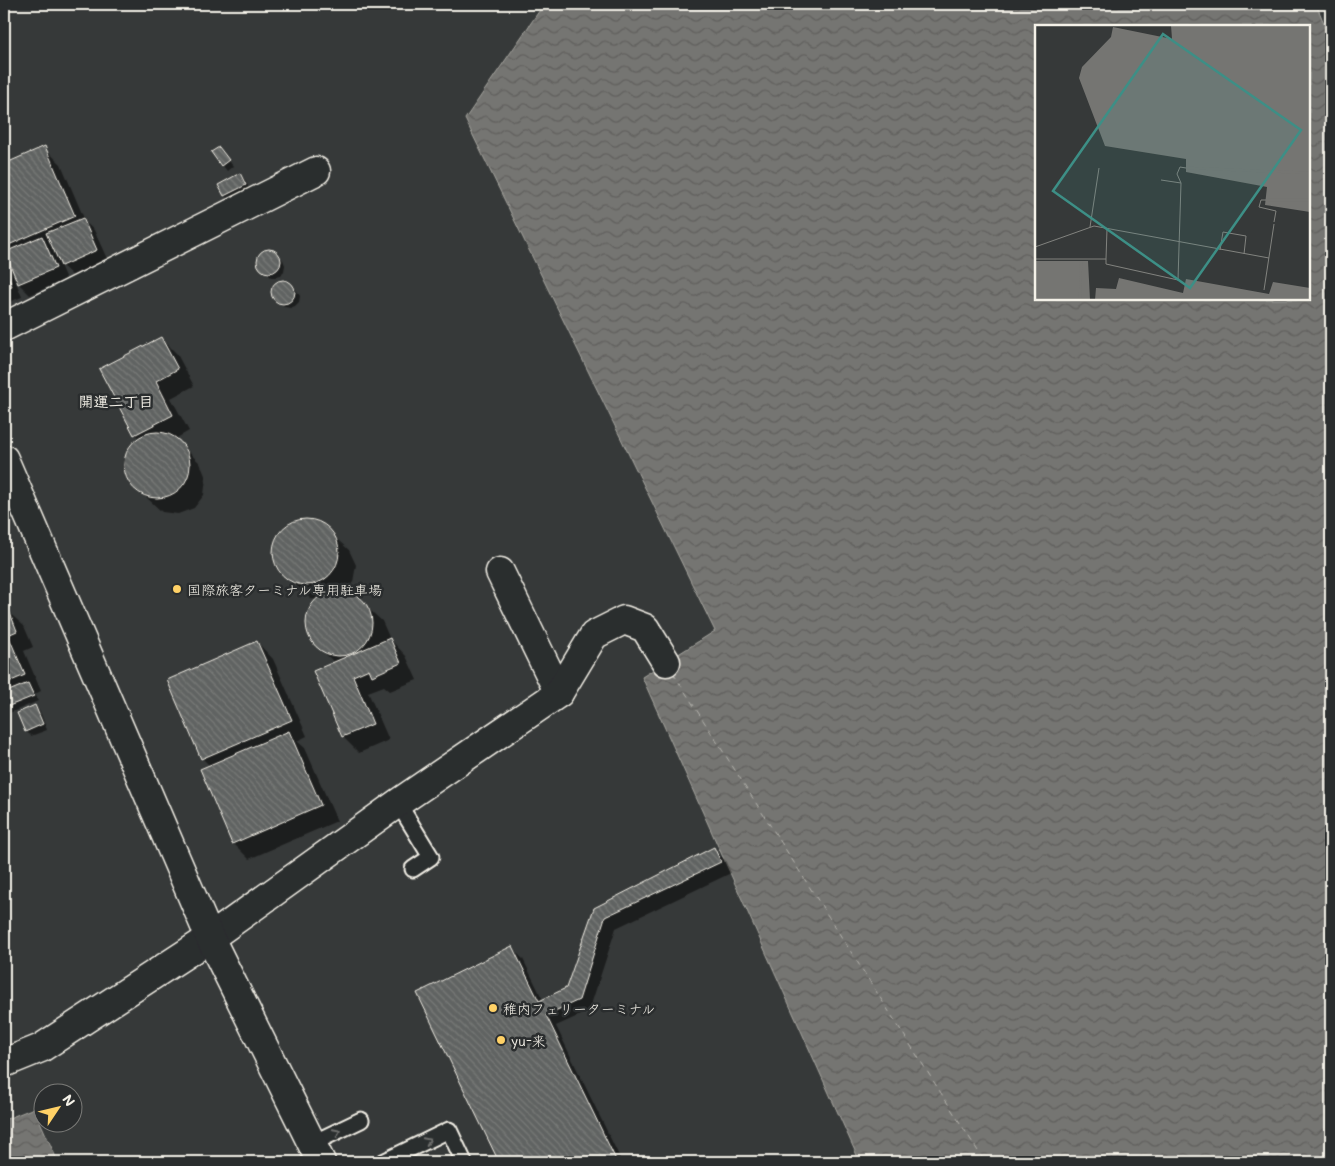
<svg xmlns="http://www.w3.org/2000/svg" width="1335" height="1166" font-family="Mali,'Klee One',sans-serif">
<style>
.water{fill:url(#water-waves);stroke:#a8a7a1;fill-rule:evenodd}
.shadow{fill:#0007}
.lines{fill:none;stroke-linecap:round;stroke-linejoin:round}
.ferry{stroke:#b4b3ad;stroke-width:1;stroke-dasharray:6 5;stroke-linecap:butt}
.building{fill:url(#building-back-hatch);stroke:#f4f1e8}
.lane-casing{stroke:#f4f1e8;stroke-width:19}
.street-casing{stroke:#f4f1e8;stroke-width:31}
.secondary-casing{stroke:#f4f1e8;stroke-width:31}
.lane{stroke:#2a2d2e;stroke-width:15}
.street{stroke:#2a2d2e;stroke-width:28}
.secondary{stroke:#2a2d2e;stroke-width:28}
.oneway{stroke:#71726f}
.poi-dot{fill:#ffd166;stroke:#2a2d2e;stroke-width:2}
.labels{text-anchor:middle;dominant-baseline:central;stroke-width:5;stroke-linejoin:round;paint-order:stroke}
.poi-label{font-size:14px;fill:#f4f1e8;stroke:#2a2d2e;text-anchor:start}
.neighbourhood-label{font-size:15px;font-weight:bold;fill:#f4f1e8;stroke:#2a2d2e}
.inset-river{fill:none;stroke:#757572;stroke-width:2.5}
.inset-road{fill:none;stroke:#82837f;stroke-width:1}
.view{fill:#3d8f86;fill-opacity:0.15;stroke:#3d8f86;stroke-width:2.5}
.inset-edge{fill:none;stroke:#f4f1e8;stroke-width:2.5}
</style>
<defs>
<pattern id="water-waves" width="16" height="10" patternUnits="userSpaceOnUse" patternTransform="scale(1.25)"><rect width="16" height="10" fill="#757572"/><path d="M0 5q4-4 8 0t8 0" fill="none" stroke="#5f5e5c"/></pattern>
<pattern id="building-back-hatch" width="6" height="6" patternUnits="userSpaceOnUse" patternTransform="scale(1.25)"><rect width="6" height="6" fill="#616362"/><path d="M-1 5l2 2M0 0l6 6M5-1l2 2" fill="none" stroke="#787a78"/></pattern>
</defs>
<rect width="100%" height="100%" fill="#363939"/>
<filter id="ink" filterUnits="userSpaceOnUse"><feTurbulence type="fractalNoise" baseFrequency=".02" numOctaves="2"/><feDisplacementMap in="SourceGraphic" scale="10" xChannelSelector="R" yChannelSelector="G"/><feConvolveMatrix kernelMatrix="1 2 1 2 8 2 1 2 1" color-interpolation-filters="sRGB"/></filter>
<g filter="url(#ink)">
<g class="water">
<path d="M544,4h772l15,36v1122h-471l-218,-485 73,-46 -250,-512zM1036,26h273v273h-273z"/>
<path d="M34,1108l24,54h-54v-42z"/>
</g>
<g class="shadow">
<path d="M44,148l17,16 25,59 8,7 14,31 -35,15 -14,-13 7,16 -36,16 -11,-11 -7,-18 -2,1 12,30 -18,7v-139z"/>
<path d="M219,148l14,18 -6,5 -14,-18z"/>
<path d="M240,174l5,6 5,10 -20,11 -5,-5 -6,-11z"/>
<path d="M268,250l5,1 10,9 2,5 -1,6 -3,5 -5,1h-5l-11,-10 -2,-5 1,-5 3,-5z"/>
<path d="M281,281l6,1 10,9 3,5 -1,6 -4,4 -5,2 -5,-1 -11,-9 -2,-5 1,-5 4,-5z"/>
<path d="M161,338l16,16 17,32 -23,12 18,33 -14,8 25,24 6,15 -2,17 -10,13 -16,6 -16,-2 -30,-28 -7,-15 2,-17 12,-13 -3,-4 -35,-65z"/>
<path d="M302,520l17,3 30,27 7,15 -3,17 -8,11 7,1 30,27 7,16 -1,3 2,-1 16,17 11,24 -27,11 -6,-5 -16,6 21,48 -30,13 -16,-16 -8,-74 -21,-20 -7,-16 3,-16 8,-11 -7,-1 -30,-27 -7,-16 3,-16 10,-14z"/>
<path d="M4,603l2,7 18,16 9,21 -9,4 17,40 -6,3 3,7 -31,13 -3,-4z"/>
<path d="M257,642l16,17 34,77 -10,5 8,7 32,73 -88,38 -16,-16 -23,-77 -8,-8z"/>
<path d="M35,707l5,5 7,18 -16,6 -5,-5z"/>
<path d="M714,849l11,11 6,13 -115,55 -27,83 -33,15 66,136h-122l-82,-169 94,-45 11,11 20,41 24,-11 28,-80z"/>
</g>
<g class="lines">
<path class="ferry" d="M673,673l312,489"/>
</g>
<g class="building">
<path d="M45,146l30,70 -71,31v-83z"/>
<path d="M219,147l10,13 -8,6 -10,-14z"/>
<path d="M240,173l6,12 -22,11 -6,-11z"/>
<path d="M83,218l14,32 -36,16 -15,-33z"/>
<path d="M42,236l14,32 -38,16 -13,-32z"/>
<circle cx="269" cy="261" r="12"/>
<path d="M4,266l8,20 -8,3z"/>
<circle cx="283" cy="292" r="12"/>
<path d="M161,337l17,32 -22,12 17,34 -39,20 -35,-66z"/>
<circle cx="157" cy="465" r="33"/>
<circle cx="306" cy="552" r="33"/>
<circle cx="339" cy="623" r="33"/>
<path d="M8,608l9,23 -9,4 17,40 -21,9v-75z"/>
<path d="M390,638l11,25 -29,13 -3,-7 -16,7 20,48 -31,13 -29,-66z"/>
<path d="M257,641l35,79 -91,39 -34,-79z"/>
<path d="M28,683l6,13 -30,12v-15z"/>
<path d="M35,705l8,19 -18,8 -8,-19z"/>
<path d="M289,731l32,74 -89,39 -32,-75z"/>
<path d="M714,847l7,15 -116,55 -26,83 -33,15 71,147h-118l-82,-169 95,-47 27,55 27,-13 28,-80z"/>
</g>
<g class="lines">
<defs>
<g id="lane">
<path d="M398,803l33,54 -18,12"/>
<path d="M313,1143l48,-23"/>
<path d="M383,1162l66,-32 15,32"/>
</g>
<g id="street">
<path d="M4,327l312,-156"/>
<path d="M500,572l59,121"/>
<path d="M4,1063l37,-15 169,-110 188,-135 161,-110 35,-58 30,-15 21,8 21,34"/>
</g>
<path id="secondary" d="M4,459l206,479 111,224"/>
</defs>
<use href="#lane" class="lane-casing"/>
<use href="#street" class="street-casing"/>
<use href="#secondary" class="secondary-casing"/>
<use href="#lane" class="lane"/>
<use href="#street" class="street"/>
<use href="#secondary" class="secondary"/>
</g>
<defs><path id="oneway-chevron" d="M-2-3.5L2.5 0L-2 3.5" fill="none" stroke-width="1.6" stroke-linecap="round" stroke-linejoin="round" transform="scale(1.25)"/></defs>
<g class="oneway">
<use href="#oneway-chevron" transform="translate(337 1132) rotate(-26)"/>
<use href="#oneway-chevron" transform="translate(427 1141) rotate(-26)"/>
</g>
</g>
<g class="poi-dot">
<circle cx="177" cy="589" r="5"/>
<circle cx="493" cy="1008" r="5"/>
<circle cx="501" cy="1040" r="5"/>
</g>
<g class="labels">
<g class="poi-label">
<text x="187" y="589">国際旅客ターミナル専用駐車場</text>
<text x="503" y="1008">稚内フェリーターミナル</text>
<text x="511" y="1040">yu-来</text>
</g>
<g class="neighbourhood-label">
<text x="116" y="401">開運二丁目</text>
</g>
</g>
<g transform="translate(1035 25)">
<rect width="275" height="275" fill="#363939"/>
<path d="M136,0h139v187l-45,-7 2,-18 -81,-15v-13l-81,-13 -26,-68 3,-11 29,-30 2,-10 59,12zM0,236h53l2,39h-55zM84,253l64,15 3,-14 83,15 4,-12 37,6v12h-215l1,-12 20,1z" fill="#757572"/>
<path class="inset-river" d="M154,143l121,5M233,175h42M45,275l1,-39"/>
<path class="inset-road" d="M126,155l20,3M231,175h-5l-2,7 17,4 -2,11M55,202l9,-59M0,222l59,-21 175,32M185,225l3,-18 23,4 -2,18M0,234h71v5l72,16 3,-97 -4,-9 3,-7 6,1M71,234l1,-30M229,265l10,-66"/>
<path class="view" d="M128,9l138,96 -111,158 -137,-97z"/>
<rect width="275" height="275" class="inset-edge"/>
</g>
<rect width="1335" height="1166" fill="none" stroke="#2a2d2e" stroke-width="20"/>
<rect x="10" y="10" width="1315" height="1146" fill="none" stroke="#f4f1e8" stroke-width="2" filter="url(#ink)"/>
<g transform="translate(58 1108) rotate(55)"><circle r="24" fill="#2a2d2e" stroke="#7b7b78"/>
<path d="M0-4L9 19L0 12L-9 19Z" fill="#ffd166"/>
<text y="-8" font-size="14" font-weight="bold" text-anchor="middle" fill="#f4f1e8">N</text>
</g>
</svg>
